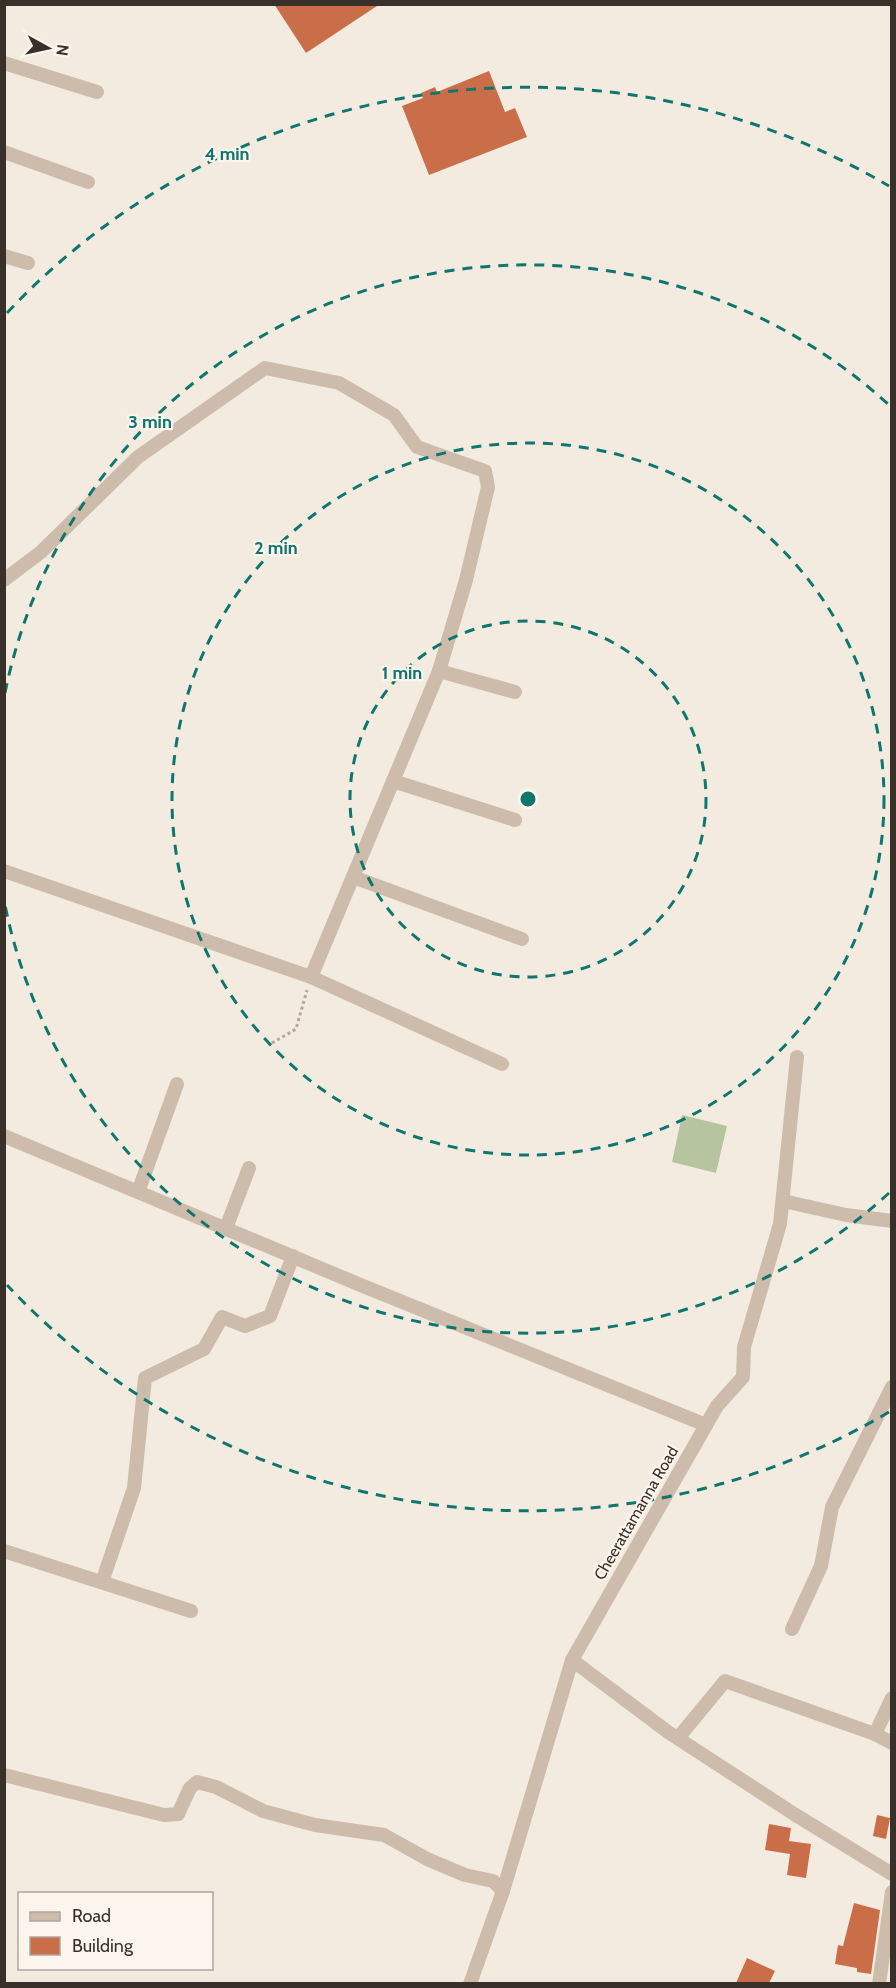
<svg xmlns="http://www.w3.org/2000/svg" width="896" height="1988" font-family="Cabin,sans-serif">
<style>
.green{fill:#b6c49f}
.building{fill:#c96e49}
.lines{fill:none;stroke-linecap:round;stroke-linejoin:round}
.path{stroke:#b9a695;stroke-width:3;stroke-dasharray:3 3;stroke-linecap:butt}
.minor{stroke:#cdbcab;stroke-width:14}
.ring{fill:none;stroke:#0f766e;stroke-width:3;stroke-dasharray:10 8}
.labels{text-anchor:middle;dominant-baseline:central;stroke-width:4.5;stroke-linejoin:round;paint-order:stroke}
.street-label{font-size:16px;fill:#3a302a;stroke:#fbf5ed}
.centre{fill:#0f766e;stroke:#fbf5ed;stroke-width:3}
.ring-label{font-size:18px;text-anchor:middle;font-weight:bold;fill:#0f766e;stroke:#fbf5ed;stroke-width:4.5;stroke-linejoin:round;paint-order:stroke}
</style>
<rect width="100%" height="100%" fill="#f4ebe0"/>
<path class="green" d="M682,1115l45,11 -11,47 -44,-11z"/>
<g class="building">
<path d="M274,4h106l-74,49z"/>
<path d="M489,71l16,41 10,-4 12,29 -98,38 -27,-69 21,-8 -2,-5 14,-6 2,5z"/>
<path d="M877,1815l13,3 -4,21 -13,-3z"/>
<path d="M769,1824l22,4 -2,13 22,3 -5,34 -19,-3 3,-21 -25,-4z"/>
<path d="M854,1903l26,7 -9,64 -14,-2v-4l-22,-4 3,-19 5,1z"/>
<path d="M747,1958l28,13 -6,12h-33z"/>
</g>
<g class="lines">
<path class="path" d="M272,1043l24,-14 11,-39"/>
<g class="minor">
<path d="M4,63l93,29"/>
<path d="M4,152l84,30"/>
<path d="M4,256l24,7"/>
<path d="M4,580l37,-28 97,-95 127,-89 74,15 55,32 23,32 68,24 3,16 -22,93 -27,91"/>
<path d="M393,781l122,39"/>
<path d="M4,871l307,106 128,-306 76,21"/>
<path d="M353,877l169,62"/>
<path d="M311,977l191,87"/>
<path d="M4,1136l359,150 343,139"/>
<path d="M138,1192l39,-108"/>
<path d="M783,1201l63,14 46,6"/>
<path d="M226,1228l23,-60"/>
<path d="M4,1551l187,60"/>
<path d="M102,1582l32,-94 11,-110 59,-29 18,-32 23,9 25,-10 23,-60"/>
<path d="M792,1629l29,-63 11,-59 60,-120"/>
<path d="M572,1660l96,72 126,82 98,60"/>
<path d="M892,1698l-17,36 17,9"/>
<path d="M678,1738l47,-57 150,53"/>
<path d="M4,1775l160,40 14,-1 12,-26 7,-6 19,5 47,24 52,14 69,10 43,24 38,16 28,6 10,10"/>
<path d="M470,1984l33,-93 69,-231 145,-254 26,-29 1,-30 36,-123 17,-167"/>
<path d="M879,1984l13,-92"/>
</g>
</g>
<g class="ring">
<circle cx="528" cy="799" r="178"/>
<circle cx="528" cy="799" r="356"/>
<path d="M889 1193A534 534 0 0 1 5 905M5 693A534 534 0 0 1 889 405"/>
<path d="M889 1412A712 712 0 0 1 7 1285M7 313A712 712 0 0 1 889 186"/>
</g>
<g class="labels">
<g class="street-label">
<text transform="translate(636 1513) rotate(-60)">Cheerattamanna Road</text>
</g>
</g>
<circle cx="528" cy="799" r="9" class="centre"/>
<g class="ring-label">
<text x="227" y="160">4 min</text>
<text x="150" y="428">3 min</text>
<text x="276" y="554">2 min</text>
<text x="402" y="679">1 min</text>
</g>
<rect width="896" height="1988" fill="none" stroke="#3a302a" stroke-width="12"/>
<rect x="18" y="1892" width="195" height="78" fill="#fbf5ed" stroke="#aea69f" stroke-width="1.5"/>
<rect x="30" y="1912" width="30" height="9" fill="#cdbcab" stroke="#aea69f" stroke-width="1.5"/>
<text x="72" y="1922" font-size="18" fill="#3a302a">Road</text>
<rect x="30" y="1937" width="30" height="18" fill="#c96e49" stroke="#aea69f" stroke-width="1.5"/>
<text x="72" y="1952" font-size="18" fill="#3a302a">Building</text>
<g transform="translate(48 48) rotate(98)" stroke="#fbf5ed" stroke-width="4.5" paint-order="stroke">
<path d="M0-4.5L10 22L0 15L-10 22Z" fill="#3a302a"/>
<text y="-9" font-size="16" font-weight="bold" text-anchor="middle" fill="#3a302a">N</text>
</g>
</svg>
